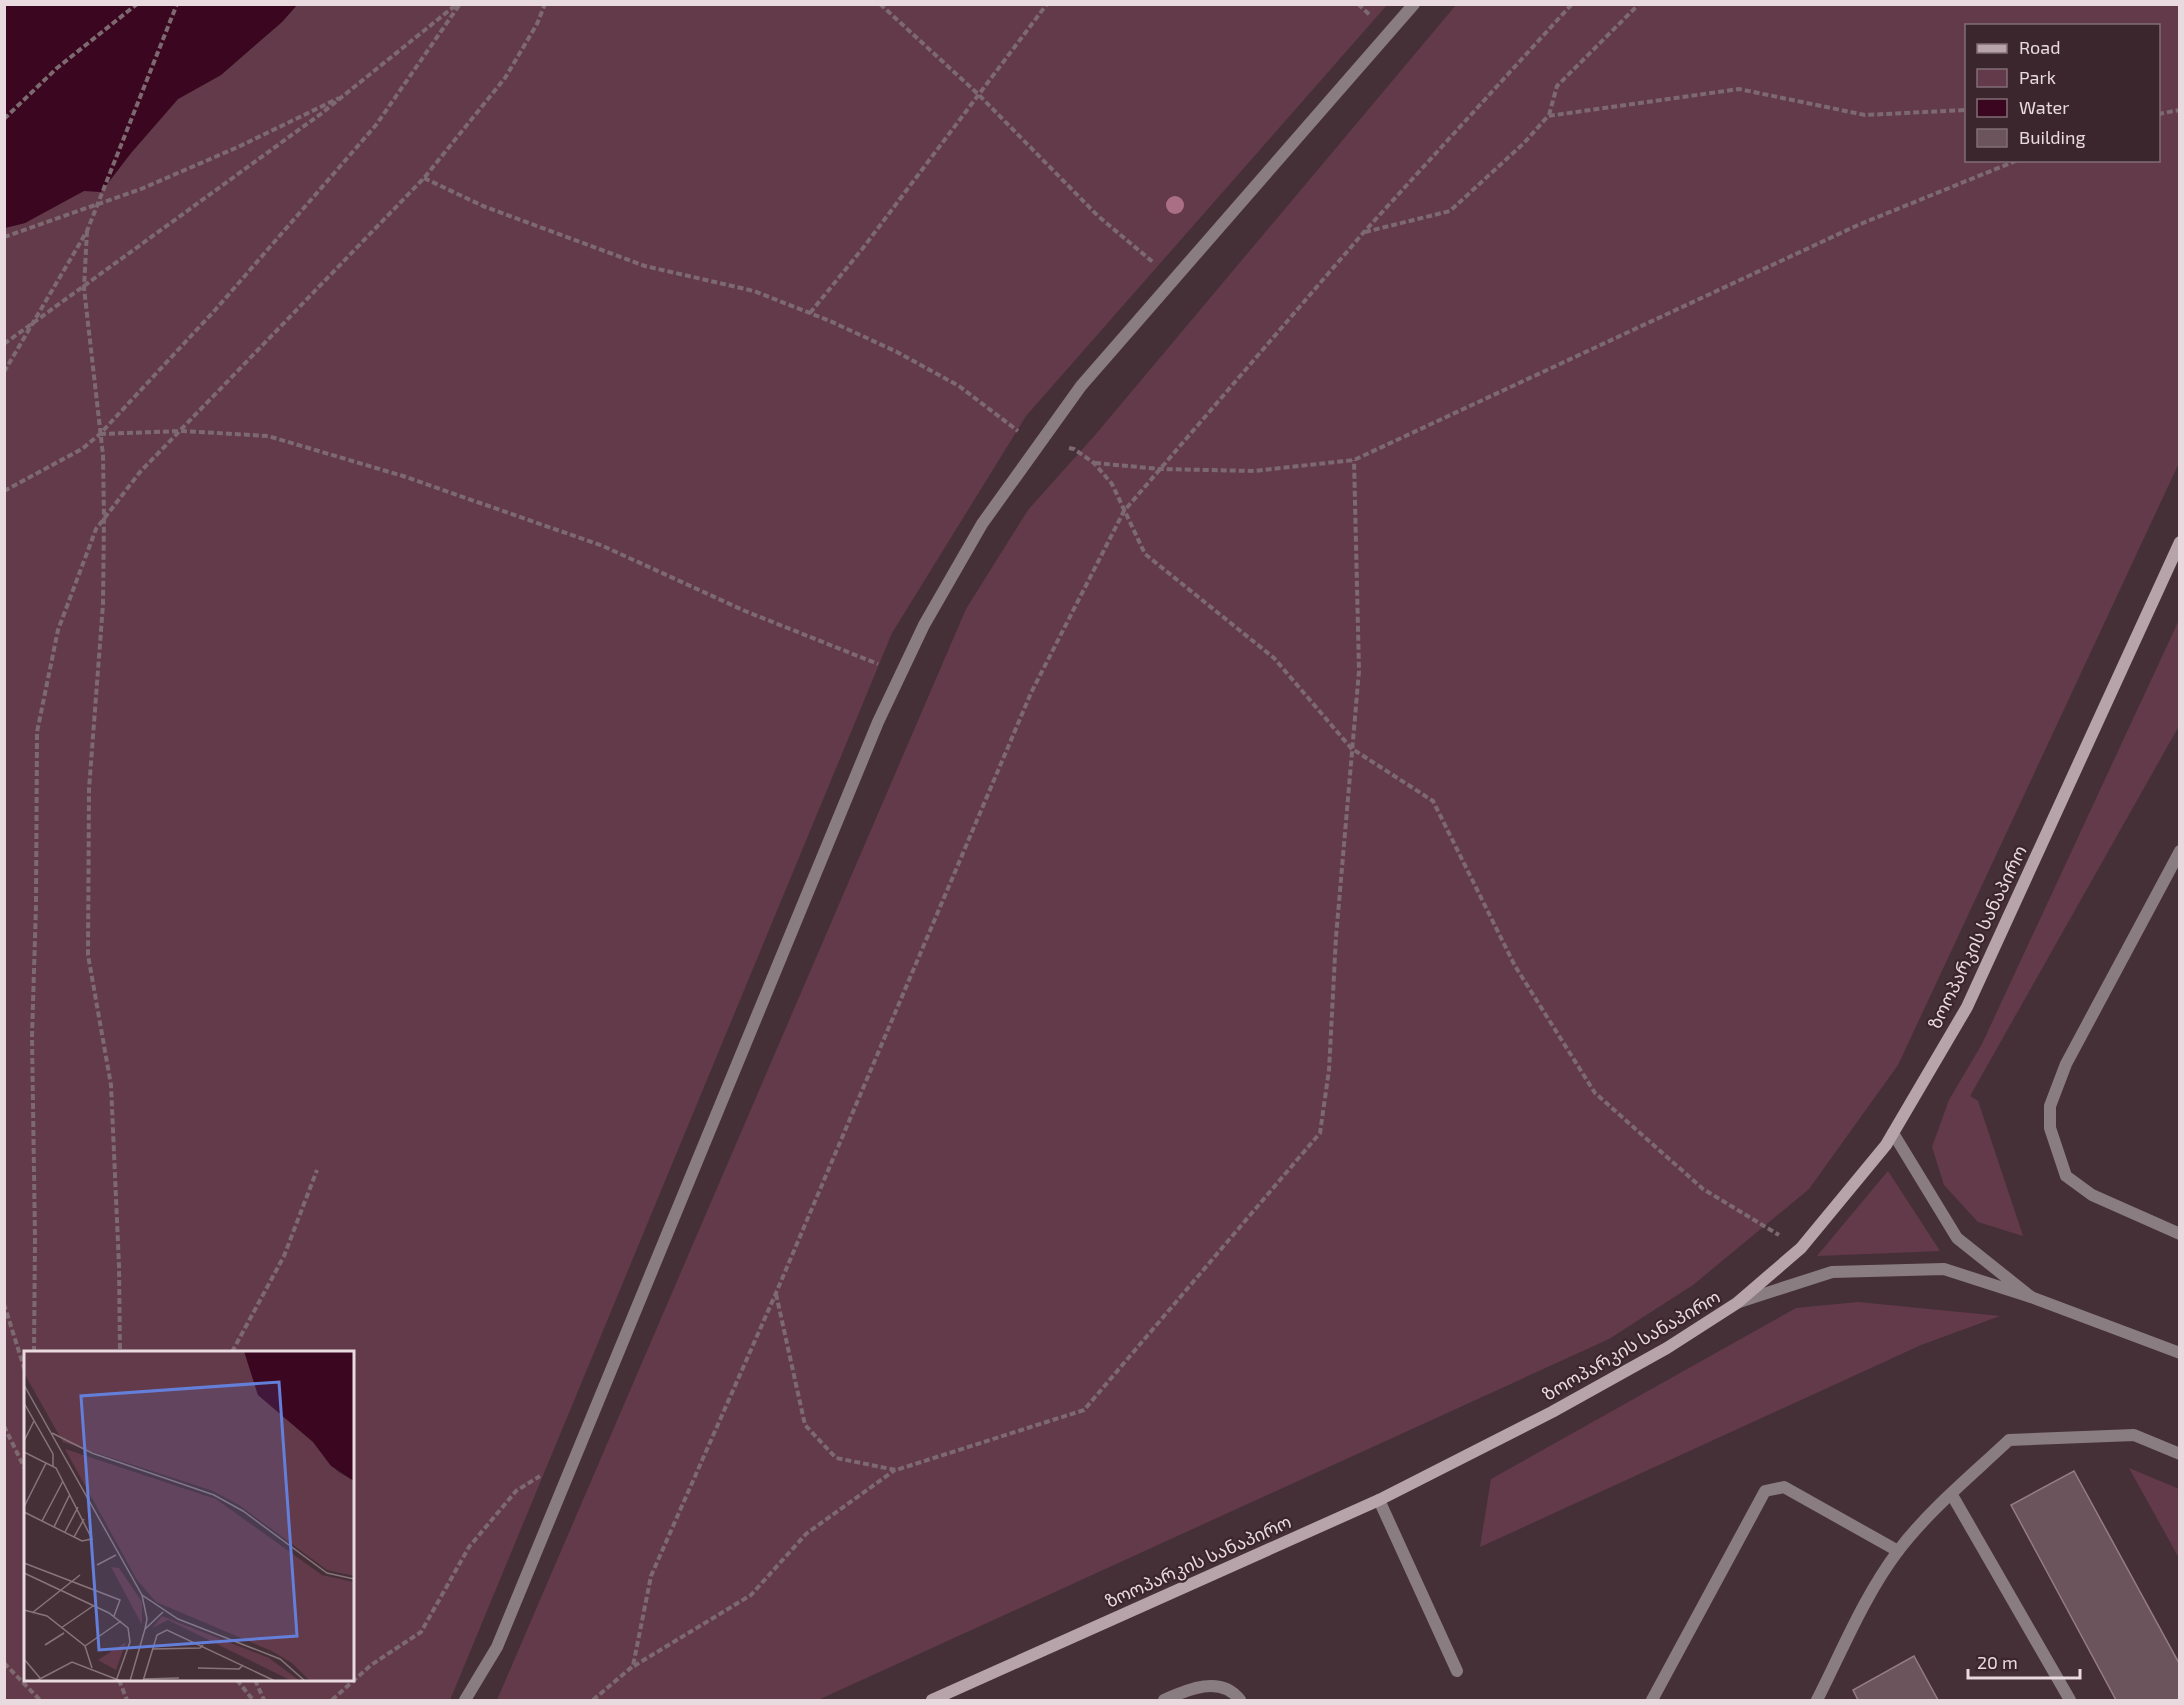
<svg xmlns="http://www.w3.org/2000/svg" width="2184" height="1705" font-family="'Exo 2','Noto Sans Georgian',sans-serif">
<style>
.green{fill:#633a49;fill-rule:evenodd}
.water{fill:#3b0620}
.building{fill:#6c545c;stroke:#967c84;stroke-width:1.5}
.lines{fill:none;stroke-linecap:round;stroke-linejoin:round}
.path{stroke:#7d6970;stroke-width:4;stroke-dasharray:6 3;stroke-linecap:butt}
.lane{stroke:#897d81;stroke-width:12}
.street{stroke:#897d81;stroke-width:12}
.secondary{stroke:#b7a4aa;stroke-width:12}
.tree{fill:#ab6f85}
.labels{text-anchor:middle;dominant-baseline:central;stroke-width:4.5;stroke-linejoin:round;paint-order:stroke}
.street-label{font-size:18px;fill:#e9dadf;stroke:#3b262e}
.inset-road{fill:none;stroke:#87747b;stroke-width:1.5}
.view{fill:#647fda;fill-opacity:0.15;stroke:#647fda;stroke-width:3}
.inset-edge{fill:none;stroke:#e9dadf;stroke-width:3}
</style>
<rect width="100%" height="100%" fill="#463038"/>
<g class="green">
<path d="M297,5h1090l-361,411 -134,217 -442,1067h-445l-1,-1472 21,-5 59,-33 17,2 30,-39 47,-54 43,-24 61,-53zM26,1352h326v328h-326z"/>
<path d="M1456,5h723v458l-281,602 -89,124 -116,96 -84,54 -791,361h-321l469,-1091 62,-99 68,-76zM1966,26h192v134h-192z"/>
<path d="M2179,620v106l-209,370 8,5 45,135 -45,-14 -34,-37 -12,-38 17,-47 33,-56z"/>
<path d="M1888,1171l52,80 -123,5z"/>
<path d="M1858,1302l142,14 -79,29 -441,202 11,-68 305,-171z"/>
<path d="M2129,1468l50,21v69z"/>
</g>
<path class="water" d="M4,5l1,-1 292,1 -15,17 -61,53 -43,24 -47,54 -30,39 -17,-1 -59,32 -20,5z"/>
<g class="building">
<path d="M2074,1471l106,194v35h-64l-105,-195z"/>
<path d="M1914,1656l24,44h-80l-5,-10z"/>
</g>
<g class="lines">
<g class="path">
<path d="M880,4l98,90 120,122 56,47"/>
<path d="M1358,4l13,12"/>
<path d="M2158,114l22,-4"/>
<path d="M1549,115l8,-29 82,-82"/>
<path d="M4,119l53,-51 80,-64"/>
<path d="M424,178l59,28 162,60 109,25 76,30 67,31 62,34 59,45"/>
<path d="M87,231l-3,57 19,167 1,63 -1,86 -14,185 -1,166 23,130 8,181 1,86"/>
<path d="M1365,232l85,-21 74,-68 24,-27 191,-27 126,26 101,-5"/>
<path d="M4,237l137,-48 97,-42 101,-49"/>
<path d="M810,313l53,-65 184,-244"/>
<path d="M4,344l318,-231 135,-109"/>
<path d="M4,372l83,-141 90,-227"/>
<path d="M100,434l82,-3 86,5 135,40 200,70 142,65 133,53"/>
<path d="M1069,448l5,1 20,14 18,21 33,70 129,104 77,90 82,53 82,165 80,127 108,96 76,46"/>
<path d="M1095,463l65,6 94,2 100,-11 504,-235 160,-65"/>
<path d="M4,491l78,-42 18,-15 116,-125 160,-184 84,-121"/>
<path d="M776,1294l29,131 31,33 60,12 188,-60 236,-277 9,-63 7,-133 23,-266 -5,-211"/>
<path d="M4,1304l22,70"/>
<path d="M34,1352l1,-114 -3,-201 4,-132 1,-173 21,-102 38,-101 44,-57 284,-294 81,-100 32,-54 8,-20"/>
<path d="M232,1352l52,-96 33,-86"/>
<path d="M4,1426l22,45"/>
<path d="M4,1663l36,37"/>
<path d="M634,1666l117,-71 55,-61 89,-64"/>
<path d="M119,1680l8,20"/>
<path d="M237,1680l16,20"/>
<path d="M255,1680l9,20"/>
<path d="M332,1700l39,-35 50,-33 48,-85 47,-56 24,-15"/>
<path d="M593,1700l40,-34 18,-90 125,-283 255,-600 93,-182 240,-279 208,-228"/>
</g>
<g class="lane">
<path d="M2180,851l-114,213 -16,42v22l16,48 26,19 88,39"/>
<path d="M1952,1495l118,205"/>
<path d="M1379,1500l78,171"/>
<path d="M1164,1700c24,-11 57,-25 76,0"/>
<path d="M1652,1700l113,-209 19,-4 114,64"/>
</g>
<g class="street">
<path d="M2031,1297l149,56"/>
<path d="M1739,1302l93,-30 112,-3 87,28 -74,-59 -64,-105"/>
<path d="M465,1700l32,-53 381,-925 46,-97 58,-101 99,-138 333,-382"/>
<path d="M1817,1700c25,-49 47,-104 81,-149 31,-41 74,-76 111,-111l125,-5 46,19"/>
</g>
<path class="secondary" d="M932,1700l447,-200 173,-88 115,-64 70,-45 64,-55 85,-103 81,-138 213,-465"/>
</g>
<circle class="tree" cx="1175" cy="205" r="9"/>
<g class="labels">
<g class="street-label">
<text transform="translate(1977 937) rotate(-64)">ზოოპარკის სანაპირო</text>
<text transform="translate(1631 1345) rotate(-30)">ზოოპარკის სანაპირო</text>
<text transform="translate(1198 1561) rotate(-24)">ზოოპარკის სანაპირო</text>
</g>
</g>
<g transform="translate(24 1351)">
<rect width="330" height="330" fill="#463038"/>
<path d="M0,0h220l14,44 55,47 25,30 16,9v95l-27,-6 -88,-65 -26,-14 -150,-49 -39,-69zM41,98l151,50 106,76 32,7v99h-44l-18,-18 -20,-12 -116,-49 -19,-22zM87,216l8,1 23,34v23zM138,265l107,42 31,23h-8l-124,-61 -16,8zM102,291l-10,28 -18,-10z" fill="#633a49"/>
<path d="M220,0h110v130l-23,-15 -18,-24 -55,-47z" fill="#3b0620"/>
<path class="inset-road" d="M0,34l118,210 36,24 102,40 25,22M0,52l29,51v12M28,82l40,20 122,42 29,16 84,62 27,6M0,90l10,-20M0,101l22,11 -22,44M0,161l58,29 10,-2 -36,-71 -10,-5M18,170l21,-40M30,176l16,-33M41,181l13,-25M50,186l10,-18M0,212l96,37 -6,16M73,214l19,-10M0,222l85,40 19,15 2,14 -14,39M118,244l5,24 -2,10 18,-17M0,259l23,6 38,30 7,22M8,262l48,-38M37,277l32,-22M21,294l19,-12M61,295l36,-25M128,298l48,-1 3,-3M0,308l16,19M174,317l41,1 4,-4M119,328l36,-1M12,330l36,-19 49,19M106,330l15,-52M119,330l14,-46 10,-5 108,51"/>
<path class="view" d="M255,31l18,254 -198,14 -18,-254z"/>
<rect width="330" height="330" class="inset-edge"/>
</g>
<rect width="2184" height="1705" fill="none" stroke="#e9dadf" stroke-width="12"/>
<rect x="1965" y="24" width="195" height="138" fill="#3b262e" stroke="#816e75" stroke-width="1.5"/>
<rect x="1977" y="44" width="30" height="9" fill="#b7a4aa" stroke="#816e75" stroke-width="1.5"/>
<text x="2019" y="54" font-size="18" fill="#e9dadf">Road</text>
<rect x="1977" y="69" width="30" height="18" fill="#633a49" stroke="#816e75" stroke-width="1.5"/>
<text x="2019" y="84" font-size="18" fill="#e9dadf">Park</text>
<rect x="1977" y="99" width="30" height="18" fill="#3b0620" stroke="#816e75" stroke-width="1.5"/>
<text x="2019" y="114" font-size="18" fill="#e9dadf">Water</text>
<rect x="1977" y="129" width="30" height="18" fill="#6c545c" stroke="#816e75" stroke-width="1.5"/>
<text x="2019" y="144" font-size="18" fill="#e9dadf">Building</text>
<path d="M1968 1669v9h112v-9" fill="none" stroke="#e9dadf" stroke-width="3"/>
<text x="1977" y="1669" font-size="18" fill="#e9dadf" stroke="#3b262e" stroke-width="4.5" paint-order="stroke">20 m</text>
</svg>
